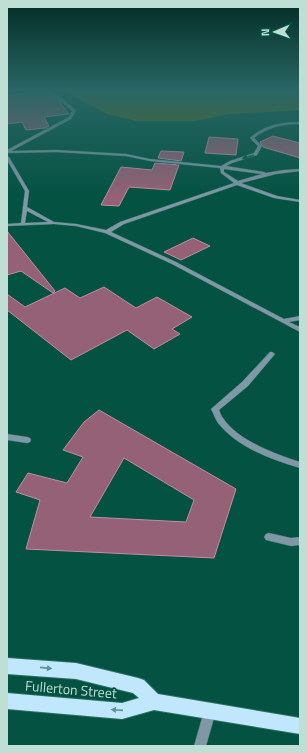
<svg xmlns="http://www.w3.org/2000/svg" width="307" height="753" font-family="'Titillium Web',sans-serif">
<style>
.green{fill:#616716}
.building{fill:#956176;stroke:#c48ca2;fill-rule:evenodd}
.lines{fill:none;stroke-linecap:round;stroke-linejoin:round}
.minor-casing{stroke:#2d7162;stroke-width:1}
.major-casing{stroke:#2d7162;stroke-width:2}
.minor{fill:#8097a5;fill-rule:evenodd}
.major{fill:#c1e7fd;fill-rule:evenodd}
.oneway{fill:#10594c}
.oneway2{fill:#599596}
.labels{text-anchor:middle;dominant-baseline:central;stroke-width:3.5;stroke-linejoin:round;paint-order:stroke}
.near-street-label{font-size:14px;fill:#bfdfd5;stroke:#045242}
</style>
<rect width="100%" height="100%" fill="#045242"/>
<path class="green" d="M62,90h238v20l-70,4 -35,7h-59l-29,-7z"/>
<g class="building">
<path d="M38,90l22,12 9,12 -25,3 5,9 -4,2 -19,2 -4,-8 -15,2v-28z"/>
<path d="M273,136l27,7v15l-37,-11 -3,-5z"/>
<path d="M209,137l29,2 -2,16 -31,-2z"/>
<path d="M161,151l23,1 -3,9 -23,-3z"/>
<path d="M155,163l24,2 -9,25 -41,-3 -10,19 -18,-1 20,-38 31,3z"/>
<path d="M7,231l48,60 -2,2 -32,-22 -14,4z"/>
<path d="M193,238l17,8 -29,14 -17,-8z"/>
<path d="M104,287l32,21 21,-11 35,20 -20,12 8,5 -26,15 -27,-19 -56,30 -64,-50v-16l18,13 40,-19 15,10z"/>
<path d="M99,410l137,79 -22,69 -188,-9 14,-49 -24,-8 12,-19 39,10 16,-26 -20,-7 21,-28zM124,458l70,42 -8,22 -96,-5z"/>
</g>
<g class="lines">
<defs>
<g id="minor">
<path d="M7,90h4l-4,2z"/>
<path d="M42,90c11,0 27,13 34,21l-5,8 -60,32 45,-1 70,4 24,5 71,7 9,-5 24,-8 4,-7 -8,-8c14,-13 32,-16 50,-16v2c-18,0 -32,3 -46,14l8,8 -5,9 -25,8 -6,3 38,6 2,1 18,-3 16,-1v2l-24,3 -35,9 36,13 23,4v2l-26,-4 -37,-13 -113,39 -13,8 65,30 108,57 16,-3v4l-11,2 11,5v5l-128,-68 -67,-31 -29,-7 -22,-2 -47,2v-2l14,-1 4,-32 -18,-31v-4l2,1 20,34 -2,16 27,15 22,2 30,6 14,-8 114,-39 -13,-10 -1,-5 -70,-7 -24,-5 -70,-4 -49,1v-3l62,-33 3,-6 -10,-9zM224,169l38,5 -24,7 -14,-9zM27,211l21,11 -23,1z"/>
<path d="M270,352h2l3,2 -27,32 -29,24c1,2 2,6 4,8 15,23 53,36 77,44v6c-29,-9 -62,-20 -82,-45 -3,-4 -4,-9 -7,-14l31,-27z"/>
<path d="M7,434l20,3 3,1 1,2 -1,2 -3,1 -20,-3z"/>
<path d="M269,533l22,5 9,-1v8l-9,1 -25,-6 -2,-3 2,-3z"/>
<path d="M210,705l4,2 2,4 -10,35h-12l10,-35 2,-4z"/>
</g>
<path id="major" d="M7,658l69,5 62,15 6,2 14,14 142,24v16l-146,-24 -32,9 -115,-10v-16l115,10 17,-5 -6,-5 -57,-14 -69,-5z"/>
</defs>
<use href="#minor" class="minor-casing"/>
<use href="#major" class="major-casing"/>
<use href="#minor" class="minor"/>
<use href="#major" class="major"/>
</g>
<defs><path id="oneway-solid" d="M-6-.8H1V-3.2L6.5 0L1 3.2V.8H-6Z"/></defs>
<use class="oneway" href="#oneway-solid" transform="translate(248 157) rotate(164)"/>
<g class="oneway2">
<use href="#oneway-solid" transform="translate(46 668) rotate(6)"/>
<use href="#oneway-solid" transform="translate(117 710) rotate(-176)"/>
</g>
<linearGradient id="sky" x2="0" y2="1"><stop stop-color="#022d24"/><stop offset="0.46" stop-color="#296665"/><stop offset="1" stop-color="#296665" stop-opacity="0"/></linearGradient>
<rect width="307" height="196" fill="url(#sky)"/>
<g class="labels">
<g class="near-street-label">
<text transform="translate(71 689) rotate(5)">Fullerton Street</text>
</g>
</g>
<rect width="307" height="753" fill="none" stroke="#bfdfd5" stroke-width="16"/>
<g transform="translate(275 32) rotate(268)" stroke="#045242" stroke-width="3" paint-order="stroke">
<path d="M0-3L7 15L0 10L-7 15Z" fill="#bfdfd5"/>
<text y="-6" font-size="11" font-weight="bold" text-anchor="middle" fill="#bfdfd5">N</text>
</g>
</svg>
